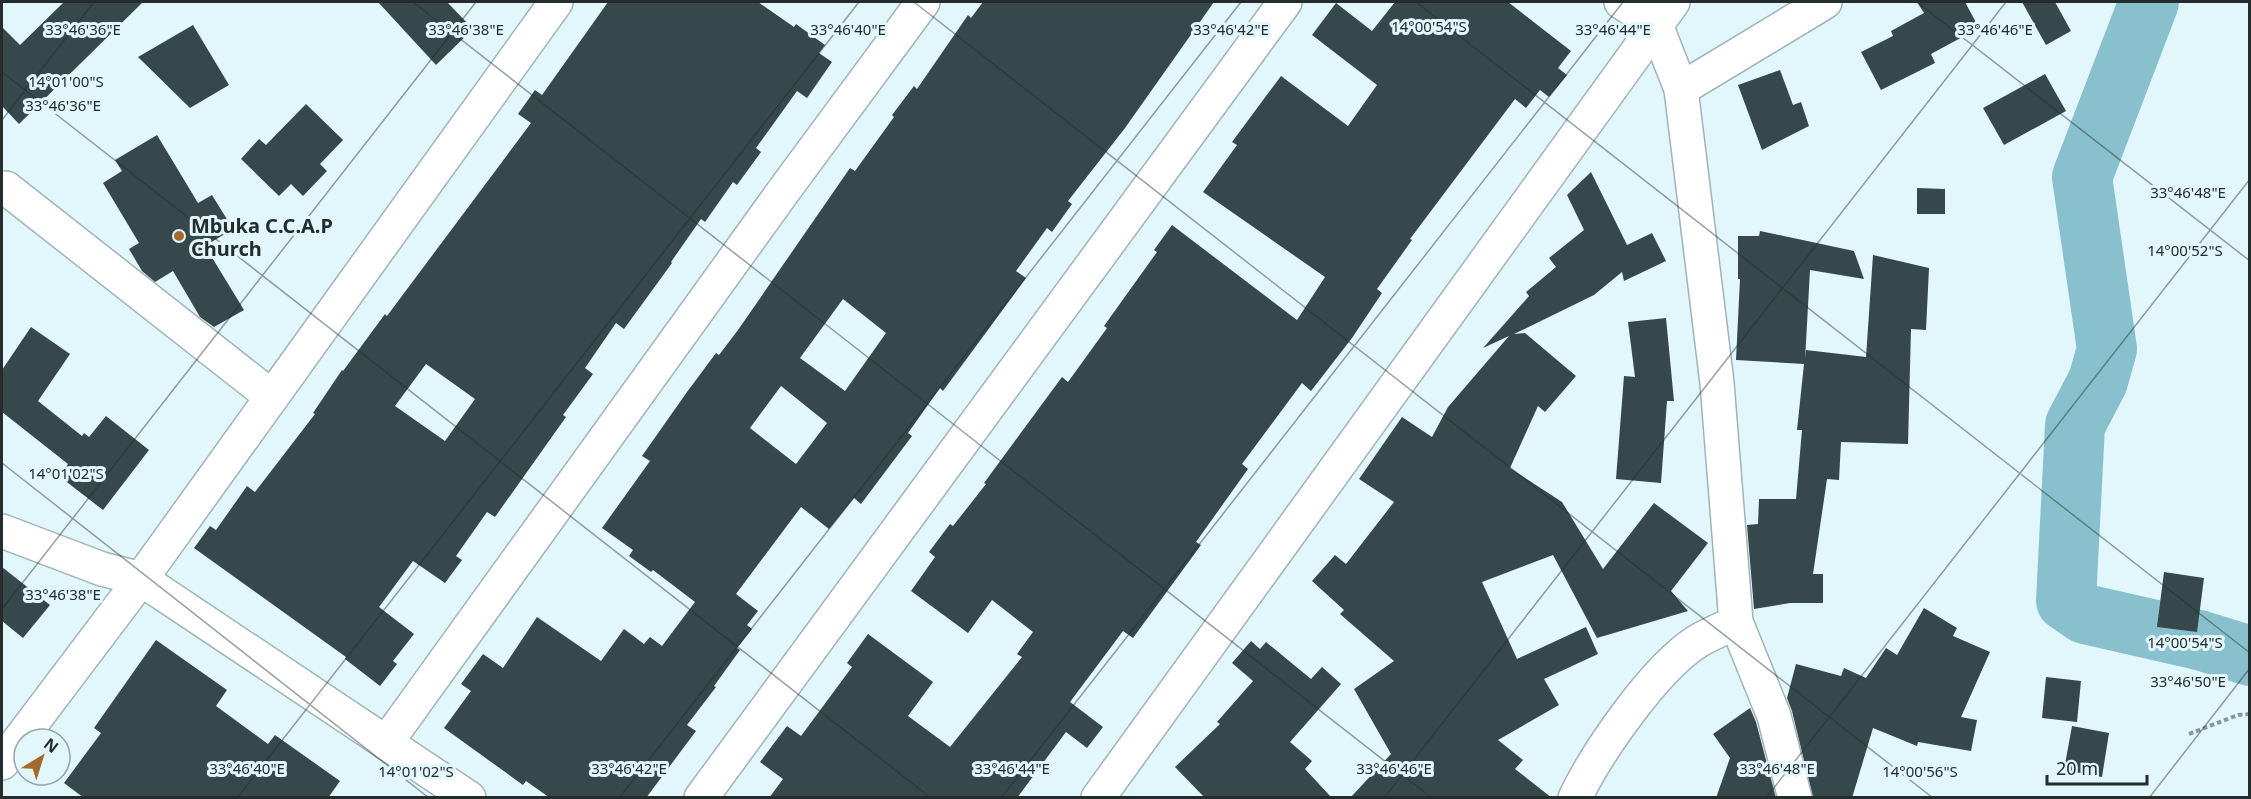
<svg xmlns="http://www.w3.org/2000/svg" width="2251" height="799" font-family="'Noto Sans',sans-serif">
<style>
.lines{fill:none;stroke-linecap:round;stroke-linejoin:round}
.river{stroke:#88c1cd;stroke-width:60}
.building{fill:#37484c;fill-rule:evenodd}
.minor-casing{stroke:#a0b4b8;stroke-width:36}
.path{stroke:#87969a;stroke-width:4;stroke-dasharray:4.5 3;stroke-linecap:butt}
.minor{stroke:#fff;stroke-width:33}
.ticks{fill:none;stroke:#242c2e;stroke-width:1.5;stroke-opacity:0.45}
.poi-dot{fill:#a5692c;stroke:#e2f7fc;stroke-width:2}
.labels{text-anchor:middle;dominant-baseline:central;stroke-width:6;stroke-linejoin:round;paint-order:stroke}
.poi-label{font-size:20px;font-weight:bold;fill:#242c2e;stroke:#e2f7fc;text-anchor:start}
.ticks-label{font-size:15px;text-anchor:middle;fill:#242c2e;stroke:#e2f7fc;stroke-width:6;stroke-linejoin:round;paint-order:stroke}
</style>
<rect width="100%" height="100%" fill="#e2f7fc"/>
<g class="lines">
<path class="river" d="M2149,2l-67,175 25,172 -9,32 -23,44 -9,176 19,13 114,26 51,16"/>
</g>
<g class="building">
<path d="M64,2h79l-124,122 -17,-18v-79l18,18z"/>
<path d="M378,2h69l26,27 -37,36z"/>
<path d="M608,2h150l36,25 2,-3 29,21 -6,8 13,9 -25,36 -10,-7 -41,57 5,4 -24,33 -4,-3 -28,40 -4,-3 -30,43 1,1 -48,66 -8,-6 -31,45 8,6 -30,41 3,2 -71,100 -8,-5 -31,44 6,4 -17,23 -32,-22 -34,46 35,27 -21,27 4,3 -17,22 -35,-27 1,-2 -152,-109 16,-22 6,4 31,-44 8,6 60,-78 -2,-1 29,-43 1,1 42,-57 2,2 144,-193 -13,-9 17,-24 7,5zM426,364l49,35 -30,42 -50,-35z"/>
<path d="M983,2h231l-89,126 -57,73 4,3 -20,28 -5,-4 -31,43 10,7 -83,113 -3,-3 -32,45 4,3 -51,68 -7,-6 -25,31 -28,-22 -65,87 22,17 -11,14 5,4 -15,19 3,2 -26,36 2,1 -29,38 9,6 -50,67h-96l-24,-17 -3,4 -79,-57 27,-37 -10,-7 22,-30 20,14 34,-51 64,44 23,-32 20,15 6,-7 12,9 33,-44 -42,-32 -2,2 -22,-16 4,-6 -31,-22 48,-67 -8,-5 45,-64 29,-39 3,2 19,-25 112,-162 5,3 39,-54 -2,-2 22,-29 3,3 51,-74 3,3zM843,299l43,34 -41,58 -45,-33zM781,386l46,37 -31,41 -46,-36z"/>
<path d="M1395,2h113l63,49 -13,17 9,7 -18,22 -9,-7 -14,18 -11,-9 -105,140 2,1 -35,49 5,4 -30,45 -41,53 -9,-8 -60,81 6,5 -52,73 5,3 -68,93 -10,-7 -53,71 33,25 -16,21 -21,-16 -49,66h-248l14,-19 -23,-17 27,-36 14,10 51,-69 -5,-4 21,-29 65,48 -25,34 42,31 72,-90 -5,-3 16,-22 -41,-32 -24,33 -57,-42 24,-34 -6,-5 21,-28 3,2 33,-42 -2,-1 78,-106 6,5 39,-54 -3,-2 53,-74 -3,-2 18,-25 125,95 28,-43 -122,-85 34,-47 -5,-3 49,-66 67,50 29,-41 -65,-50 24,-32 36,28z"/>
<path d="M1917,2h48l14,26 -48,26 4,9 -54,27 -20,-38 32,-16 -2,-5 33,-18z"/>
<path d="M2022,2h33l16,29 -25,14z"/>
<path d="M193,25l36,60 -39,23 -52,-51z"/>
<path d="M1780,70l13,35 8,-3 8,24 -47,24 -24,-65z"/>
<path d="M2045,74l21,37 -62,34 -21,-37z"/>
<path d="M306,104l37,36 -23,24 7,7 -24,25 -12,-12 -12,12 -38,-37 18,-20 7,6z"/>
<path d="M157,135l41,68 14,-8 21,34 -28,17 39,64 -30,17 -14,-10 -27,-46 -18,11 -13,-11 -13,-22 10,-6 -36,-60 19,-12 -7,-11z"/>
<path d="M1591,172l36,73 25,-12 14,28 -42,20 -2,-9 -28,23 -80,39 11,-1 51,43 -31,36 -7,-6 -28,62 52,34 41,67 51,-66 54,40 -37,48 17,20 -91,27 -44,-83 -71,27 35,77 69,-32 12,27 -54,25 15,26 -61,35 25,20 -8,9 37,29h-202l41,-44 -37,-65 40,-28 -54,-47 4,-4 -32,-29 23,-26 11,9 48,-62 -35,-23 43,-62 30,20 16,-30 61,-71 -26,12 46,-52 -3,-4 30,-25 -7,-9 35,-28 -17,-35z"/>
<path d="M1917,188l28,1v25h-28z"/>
<path d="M1760,231l94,20 10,28 -54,-9 -5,90 1,-10 60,7 7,-102 56,13 -3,62 -15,-1 -3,115 -67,-2 -2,38 -12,-1 -14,95h10v29h-33l-36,6 -7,-84 11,-1 1,-25h37l6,-69h-5l7,-66 -68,-4 4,-81h-2v-43h21z"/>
<path d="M1666,318l8,83h-7l-6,82 -45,-4 8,-103 11,1 -7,-55z"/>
<path d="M31,327l39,27 -32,47 44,35 2,-3 5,4 17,-21 43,34 -46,60 -44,-34 9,-12 -66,-52v-42z"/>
<path d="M2,567l48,38 -27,33 -21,-17z"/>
<path d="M2164,572l40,6 -7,54 -40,-5z"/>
<path d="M1924,608l33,20 -4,8 37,16 -29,65 16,3 -6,31 -53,-9 -1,4 -44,-18 -21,70h-39l-21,-87 -5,-13 9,-34 45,12 3,-8 22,10 20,-30 11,7z"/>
<path d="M156,640l71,50 -11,16 52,38 7,-9 65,46 -12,17h-244l-20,-15 37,-50 -7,-5z"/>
<path d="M1251,641l9,8 6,-7 45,37 11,-12 19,17 -51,58 22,19 -7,8 27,29h-127l-30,-31 45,-43 -3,-2 36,-41 -21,-18z"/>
<path d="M2046,677l35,4 -4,41 -35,-4z"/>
<path d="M1750,708l6,14 20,76h-60l14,-40 -17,-24z"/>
<path d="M2072,726l37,7 -7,44 -38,-7z"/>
</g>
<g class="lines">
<defs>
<g id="minor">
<path d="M1621,2l35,23 25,64 36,294 19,239 38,94 21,82"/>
<path d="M1681,89l144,-87"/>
<path d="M6,188l266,209"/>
<path d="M2,531l100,38 39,10 328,219"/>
<path d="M386,743l399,-554 138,-187"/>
<path d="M2,763l139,-184 415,-577"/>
<path d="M701,798l584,-796"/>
<path d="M1098,798l575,-796"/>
<path d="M1575,798c22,-46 80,-130 123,-157 12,-7 25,-12 38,-19"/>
</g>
</defs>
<use href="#minor" class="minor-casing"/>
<path class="path" d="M2189,734l49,-19 12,-1"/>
<use href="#minor" class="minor"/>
</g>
<path class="ticks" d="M413,2l1019,796M914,2l1019,796M1416,2l834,651M1917,2l333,259M2,72l929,726M2,120l92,-118M2,463l427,335M2,609l474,-607M237,798l622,-796M619,798l622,-796M1001,798l622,-796M1384,798l622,-796M1766,798l484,-619M2149,798l101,-130"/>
<circle class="poi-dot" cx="179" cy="236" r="6"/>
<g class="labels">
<g class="poi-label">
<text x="191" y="225">Mbuka C.C.A.P<tspan x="191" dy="23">Church</tspan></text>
</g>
</g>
<g class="ticks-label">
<text x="1429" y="32">14°00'54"S</text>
<text x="83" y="35">33°46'36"E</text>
<text x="1231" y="35">33°46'42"E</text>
<text x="1613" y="35">33°46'44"E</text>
<text x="1995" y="35">33°46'46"E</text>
<text x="466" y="35">33°46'38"E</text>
<text x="848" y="35">33°46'40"E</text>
<text x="66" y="87">14°01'00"S</text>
<text x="63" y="111">33°46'36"E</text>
<text x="2188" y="198">33°46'48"E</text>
<text x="2185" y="256">14°00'52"S</text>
<text x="66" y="479">14°01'02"S</text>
<text x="63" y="600">33°46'38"E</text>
<text x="2185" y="648">14°00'54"S</text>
<text x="2188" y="687">33°46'50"E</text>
<text x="247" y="774">33°46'40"E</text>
<text x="629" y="774">33°46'42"E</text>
<text x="1012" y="774">33°46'44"E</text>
<text x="1394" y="774">33°46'46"E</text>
<text x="1777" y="774">33°46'48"E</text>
<text x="416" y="777">14°01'02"S</text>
<text x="1920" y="777">14°00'56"S</text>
</g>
<rect width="2251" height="799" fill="none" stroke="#242c2e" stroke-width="6"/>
<g transform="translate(42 757) rotate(38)"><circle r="28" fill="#e2f7fc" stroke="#96a6aa" stroke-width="1.5"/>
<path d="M0-4.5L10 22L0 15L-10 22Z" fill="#a5692c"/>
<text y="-9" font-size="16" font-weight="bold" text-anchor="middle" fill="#242c2e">N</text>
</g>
<path d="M2047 775v9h100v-9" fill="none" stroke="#242c2e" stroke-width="3"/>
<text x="2056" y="775" font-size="18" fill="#242c2e" stroke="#e2f7fc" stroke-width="4.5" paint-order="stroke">20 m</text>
</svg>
